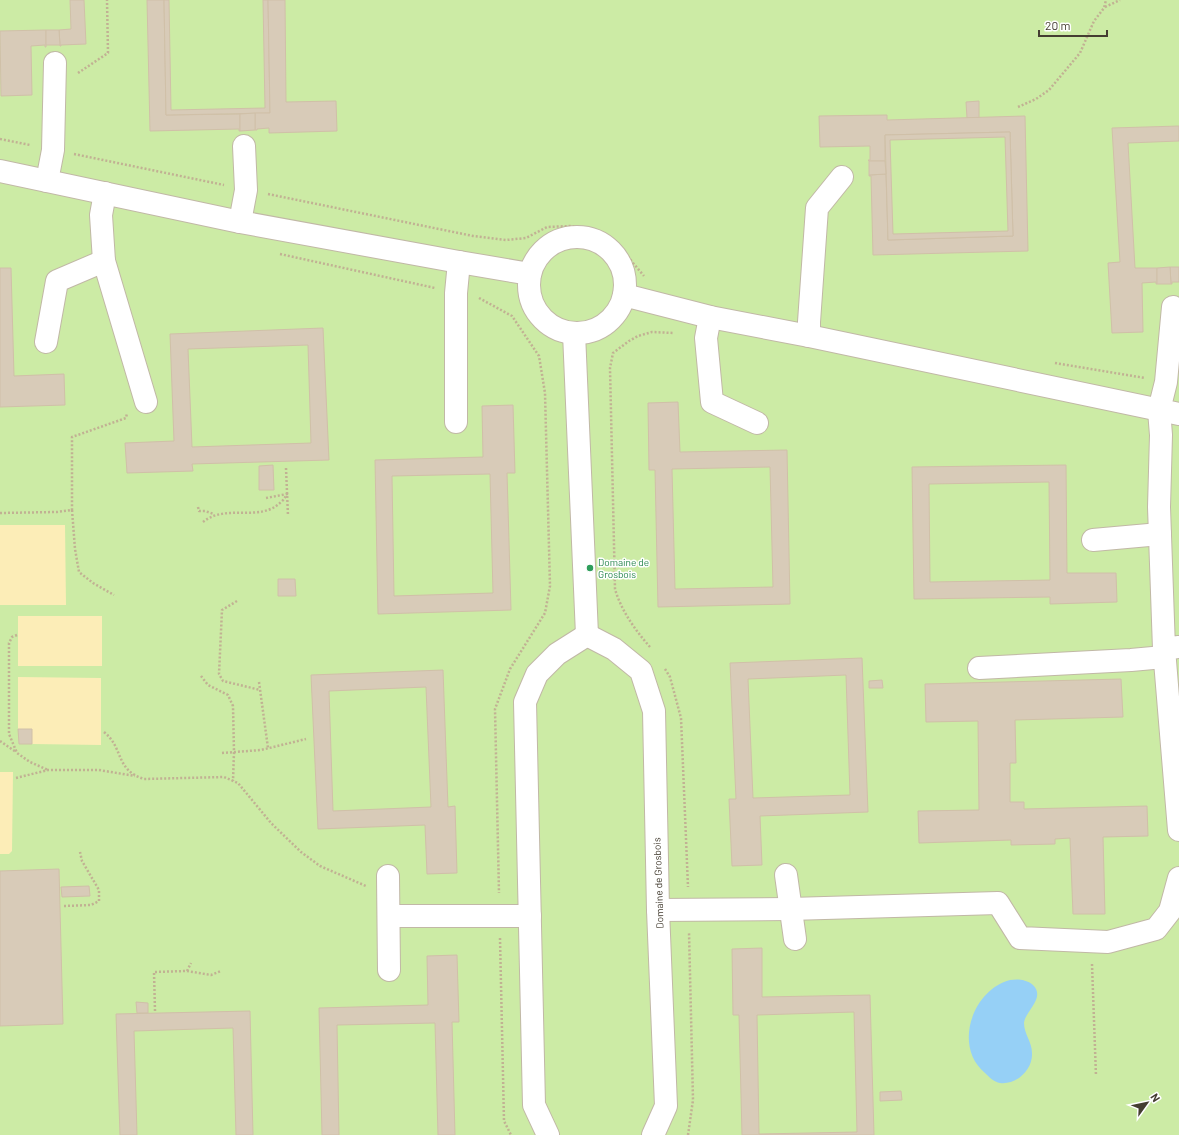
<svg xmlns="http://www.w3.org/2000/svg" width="1179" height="1135" font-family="Barlow,sans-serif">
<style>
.green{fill:#cceba5}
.sand{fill:#fcedb7}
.water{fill:#96d0f6}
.building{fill:#d8cbb8;stroke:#d0c0a8;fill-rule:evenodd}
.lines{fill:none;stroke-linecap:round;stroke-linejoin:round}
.minor-casing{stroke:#c1b8a6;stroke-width:24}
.path{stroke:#c1b193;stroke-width:2.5;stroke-dasharray:2 2;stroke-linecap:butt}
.minor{stroke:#fff;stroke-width:22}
.leisure-dot{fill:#2e9e5b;stroke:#fff;stroke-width:1.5}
.labels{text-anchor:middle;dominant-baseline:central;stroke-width:3;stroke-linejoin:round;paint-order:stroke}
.leisure-label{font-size:10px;fill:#27864d;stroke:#fff;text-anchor:start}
.street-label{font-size:10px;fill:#443d31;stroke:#fff}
</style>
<rect width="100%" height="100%" fill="#f2ede1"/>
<rect class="green" x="0" y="0" width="1179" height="1135"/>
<g class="sand">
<path d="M0,525h65l1,80h-66z"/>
<rect x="18" y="616" width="84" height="50"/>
<path d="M18,677l83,1v67l-69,-1v-15h-14z"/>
<path d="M0,772h13l-1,79 -3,3h-9z"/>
</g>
<path class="water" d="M1010,980c7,-1 16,-1 23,5 13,13 -8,26 -9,38 0,11 8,19 8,30 1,16 -15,32 -32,30 -6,-1 -11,-6 -15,-10 -32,-26 -13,-83 25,-93z"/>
<g class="building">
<path d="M70,0h14l2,44 -25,1v1h-1l-1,-16 12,-1z"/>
<path d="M147,0h17l2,115 74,-1v17h-1v-2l-89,2z"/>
<path d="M164,0h5l2,110 94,-2 -2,-108h5l2,113 -104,2z"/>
<path d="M268,0h17l1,102 50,-1 1,30 -68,2v-5l-12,1v1h-2v-17h15z"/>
<path d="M46,30v17h-1v-2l-14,1 1,49 -31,1 -1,-65z"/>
<path d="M46,30h13l1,15h-14z"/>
<path d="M979,101v17h-12l-1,-16z"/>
<path d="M255,113v17l-15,1v-17z"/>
<path d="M887,115v5l138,-4 3,135 -155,4 -2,-79h-2v-1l17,-1 2,66 125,-4 -3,-104 -125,3v26h-16l-1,-1h2v-14l-50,1 -1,-31z"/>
<path d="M1179,126v15l-51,2 7,125h22v16h-1v-2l-14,1 1,49 -31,1 -4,-70 12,-1 -8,-134z"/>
<path d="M1010,132l3,104 -125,4 -3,-105zM1005,137l3,94 -115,3 -3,-94z"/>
<path d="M869,161h16l1,13 -17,1z"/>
<path d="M1170,267h9v15h-7v2h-1z"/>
<path d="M1170,267l1,17h-14v-16z"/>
<path d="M0,268h11l3,108 50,-2 1,31 -65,2z"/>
<path d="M323,328l6,132 -137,4 1,7 -66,2 -2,-30 49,-2 -4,-107zM308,345l3,98 -119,4 -4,-98z"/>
<path d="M678,402l2,50 107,-2 3,154 -132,3 -3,-137h-6l-1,-67zM770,467l3,120 -98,2 -3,-120z"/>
<path d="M513,405l2,68h-8l4,137 -133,4 -3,-154 108,-3 -1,-51zM490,474l3,119 -99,3 -2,-120z"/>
<path d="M273,465l1,25h-15v-24z"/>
<path d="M1066,465l1,108h49l1,29 -67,2v-7l-136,2 -2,-132zM1049,482l1,98 -120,2 -1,-98z"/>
<path d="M278,579h17l1,17h-18z"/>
<path d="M862,658l6,154 -108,4 2,49 -30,1 -3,-67h7l-6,-136zM846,675l4,120 -97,3 -5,-119z"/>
<path d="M443,670l5,137 7,-1 2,67 -30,1 -2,-49 -107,4 -7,-154zM426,687l5,120 -98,4 -4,-120z"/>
<path d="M1121,679l2,38 -108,3 1,43h-6v39h14v7l123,-3 1,30 -45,1 2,77h-32l-3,-76 -15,1v5l-44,1v-5l-92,3 -1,-32 61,-1 -1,-89 -52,1 -1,-38z"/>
<path d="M882,680l1,8h-14v-7z"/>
<path d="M18,729h14v15h-13z"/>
<path d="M59,869l4,155 -63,2v-155z"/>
<path d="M89,886l1,10 -28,1 -1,-10z"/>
<path d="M762,948v49l108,-2 4,140h-132l-3,-120h-6l-1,-66zM854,1012l3,120 -98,2 -2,-119z"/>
<path d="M457,955l2,67h-7l3,113h-17l-3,-112 -98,2 2,110h-17l-3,-127 109,-3 -1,-49z"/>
<path d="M136,1002l12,1v10h-11z"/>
<path d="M250,1011l3,124h-17l-3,-107 -99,3 3,104h-17l-4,-121z"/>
<path d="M901,1091l1,9 -22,1v-9z"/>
</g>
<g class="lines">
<defs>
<g id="minor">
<path d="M0,171l240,51 219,40 71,12"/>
<path d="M47,181l6,-31 2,-87"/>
<path d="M105,193l-4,22 3,46 42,141"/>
<path d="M240,222l6,-32 -2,-44"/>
<circle cx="577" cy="285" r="48"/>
<path d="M624,295l86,22 99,19 370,78"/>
<path d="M1173,307l-7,75 -7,28 2,25 -2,72 5,142 15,-2"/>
<path d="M710,317l-4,21 6,64 45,21"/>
<path d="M574,333l13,302"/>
<path d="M809,336v-14l8,-114 25,-31"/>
<path d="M46,342l11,-61 47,-20"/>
<path d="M456,422v-129l3,-31"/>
<path d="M1093,540l67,-6"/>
<path d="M587,635l27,14 27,22 13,40 4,199 8,196 -13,29"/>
<path d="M1164,649l15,181"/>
<path d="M979,668l152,-8 33,-3"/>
<path d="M786,875l9,64"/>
<path d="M388,876l1,94"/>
<path d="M658,910l132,-1 208,-6 22,35 88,4 48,-13 14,-18 9,-33"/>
<path d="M389,916h141"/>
<path d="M548,1135l-14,-30 -9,-403 12,-28 20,-20 30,-19"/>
</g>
</defs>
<use href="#minor" class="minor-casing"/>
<g class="path">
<path d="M1105,7l15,-7"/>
<path d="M78,73l30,-20 -1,-53"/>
<path d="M1018,107l18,-8 13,-9 31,-37 14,-32 10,-13 2,-8"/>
<path d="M0,139l30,6"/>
<path d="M74,154l150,31"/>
<path d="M268,194l205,42 33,4 20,-2 21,-11 24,-1 29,9 23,16 21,25"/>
<path d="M280,254l155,34"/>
<path d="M479,298l33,18 27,40 6,37 5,193 -5,27 -35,56 -15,40 4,184"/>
<path d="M1055,363l90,15"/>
<path d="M286,468l2,48"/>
<path d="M198,507l1,4h6l9,3"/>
<path d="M72,510l3,39 4,23 14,11 21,12"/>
<path d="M0,513l57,-1 15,-2v-73l54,-19 1,-5"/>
<path d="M203,522c23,-19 57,1 78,-20 3,-2 4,-5 6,-8l-21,4"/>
<path d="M237,601l-15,9 -3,64 4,7 25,6 12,3"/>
<path d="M17,635l-5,2 -3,6v91l8,19 13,9 18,8"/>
<path d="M650,647c-15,-17 -29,-37 -35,-58l-5,-221 3,-15 16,-12 9,-5 14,-4 22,1"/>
<path d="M665,669l5,8 11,41 7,169"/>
<path d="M201,676l7,9 20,10 5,11 1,46 -1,29"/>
<path d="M259,682l9,66"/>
<path d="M104,732c20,16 11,38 40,47l80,-2 14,6 33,40 30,29 19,14 46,20"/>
<path d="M0,741l16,11"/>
<path d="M222,753l39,-3 45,-11"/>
<path d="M16,778l32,-8h51l36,6"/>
<path d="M64,906l27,-1 8,-4v-11l-17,-29 -2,-9"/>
<path d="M500,938l4,183 7,14"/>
<path d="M1092,964l4,112"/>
<path d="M187,971l4,-8"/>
<path d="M155,1011l-1,-39 33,-1 24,4 10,-4"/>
<path d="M688,1135l5,-35 -4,-168"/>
</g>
<use href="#minor" class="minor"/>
</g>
<circle class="leisure-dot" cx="590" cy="568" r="4"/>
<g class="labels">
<g class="leisure-label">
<text x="598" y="562">Domaine de<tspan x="598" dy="12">Grosbois</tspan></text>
</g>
<g class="street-label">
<text transform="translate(658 883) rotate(-92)">Domaine de Grosbois</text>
</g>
</g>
<g transform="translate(1147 1103) rotate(57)" stroke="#ffffff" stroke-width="3" paint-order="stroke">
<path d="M0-3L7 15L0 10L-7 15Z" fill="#443d31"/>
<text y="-6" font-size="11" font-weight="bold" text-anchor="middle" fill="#443d31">N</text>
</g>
<path d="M1039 30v6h68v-6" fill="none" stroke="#443d31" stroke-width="2"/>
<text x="1045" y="30" font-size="12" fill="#443d31" stroke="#ffffff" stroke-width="3" paint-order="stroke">20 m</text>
</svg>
